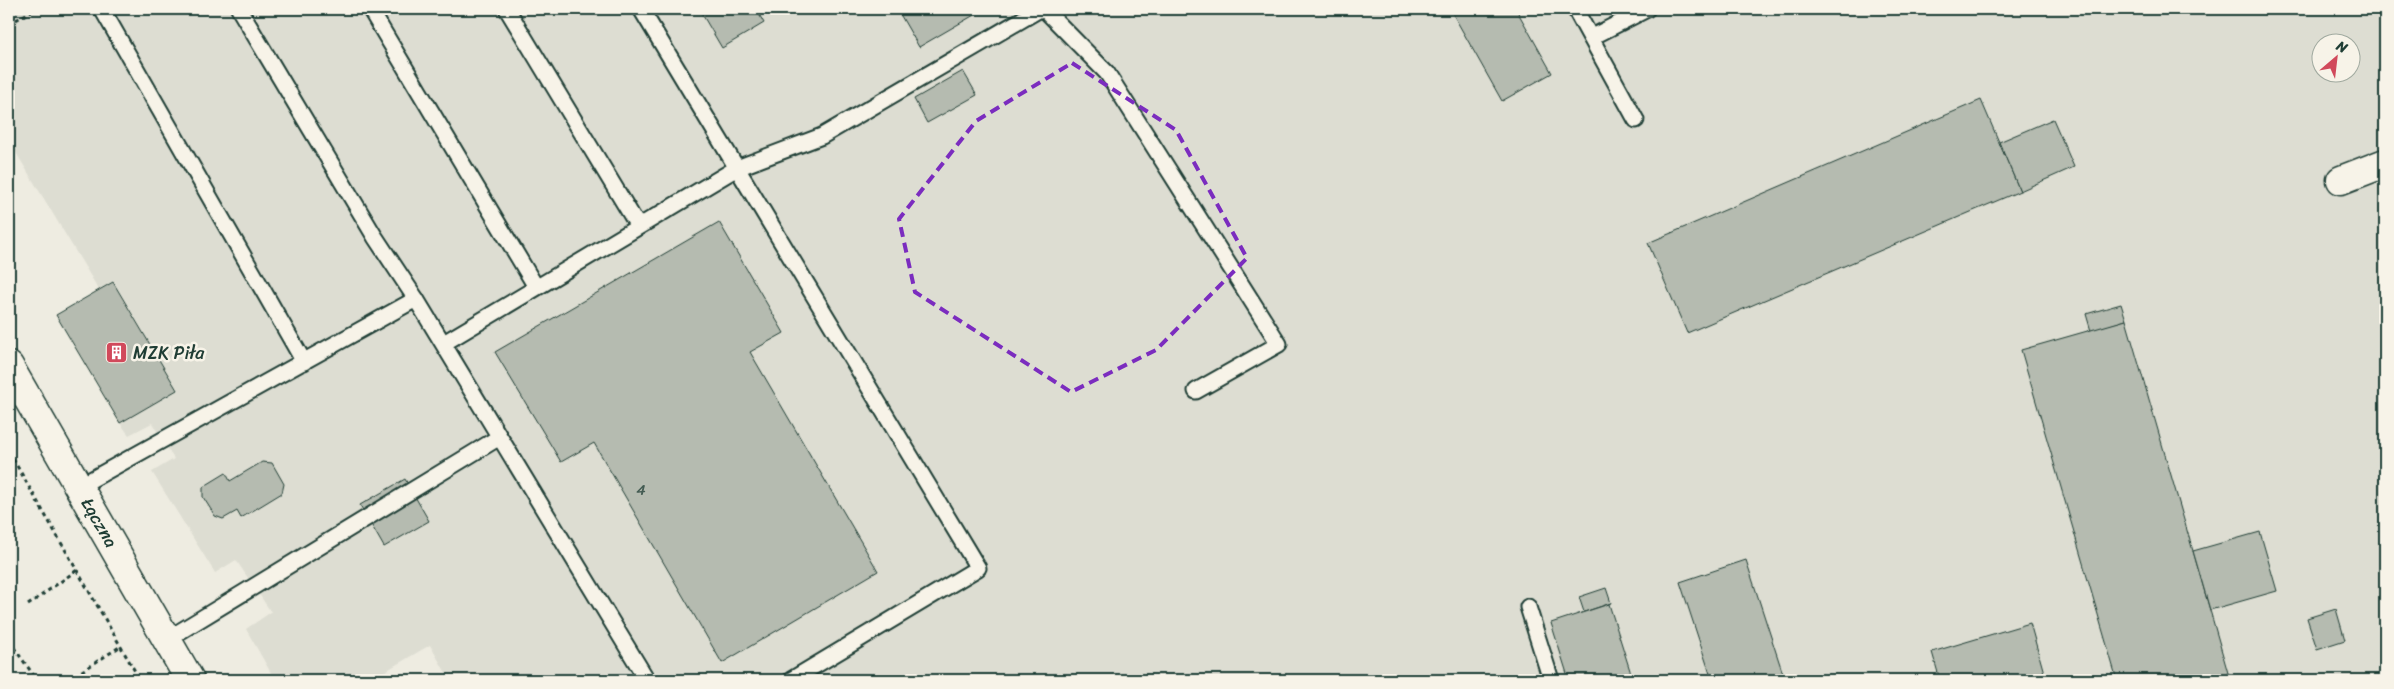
<svg xmlns="http://www.w3.org/2000/svg" width="2394" height="689" font-family="Sriracha,sans-serif">
<style>
.built{fill:#ddddd2;fill-rule:evenodd}
.building{fill:#b5bbb0;stroke:#1f3d34}
.lines{fill:none;stroke-linecap:round;stroke-linejoin:round}
.lane-casing{stroke:#1f3d34;stroke-width:19}
.street-casing{stroke:#1f3d34;stroke-width:31}
.path{stroke:#1f3d34;stroke-width:3;stroke-dasharray:4 4;stroke-linecap:butt}
.lane{stroke:#f7f3e8;stroke-width:15}
.street{stroke:#f7f3e8;stroke-width:28}
.marked{fill:none;stroke:#7b2cbf;stroke-width:4;stroke-dasharray:10 6;stroke-linejoin:round}
.labels{text-anchor:middle;dominant-baseline:central;stroke-width:5;stroke-linejoin:round;paint-order:stroke}
.number-label{font-size:15px;fill:#445c53}
.poi-label{font-size:18px;fill:#1f3d34;stroke:#f7f3e8;text-anchor:start}
.street-label{font-size:18px;fill:#1f3d34;stroke:#f7f3e8}
</style>
<rect width="100%" height="100%" fill="#eeece1"/>
<filter id="ink" filterUnits="userSpaceOnUse"><feTurbulence type="fractalNoise" baseFrequency=".02" numOctaves="2"/><feDisplacementMap in="SourceGraphic" scale="10" xChannelSelector="R" yChannelSelector="G"/><feConvolveMatrix kernelMatrix="1 2 1 2 8 2 1 2 1" color-interpolation-filters="sRGB"/></filter>
<g filter="url(#ink)">
<path class="built" d="M9,9h2376v671h-1935l-20,-35 -60,35h-95l-29,-51 25,-17 -35,-52 -21,13 -63,-101 22,-13 -22,-36 -23,12 -9,-12 57,-33 -63,-108 -15,8 -90,-149zM2322,42h30v30h-30z"/>
<g class="building">
<path d="M699,9h57l8,14 -42,25z"/>
<path d="M897,9h82l2,2 -62,36z"/>
<path d="M1450,9h66l36,64 -50,28z"/>
<path d="M963,71l14,24 -50,28 -13,-24z"/>
<path d="M1981,100l39,91 -333,142 -39,-90z"/>
<path d="M2053,119l21,48 -54,24 -21,-49z"/>
<path d="M719,222l65,111 -34,19 128,219 -156,92 -128,-220 -33,19 -66,-110z"/>
<path d="M113,282l64,108 -57,33 -64,-108z"/>
<path d="M2121,304l5,16 -35,11 -5,-17z"/>
<path d="M2126,320l67,231 37,129h-113l-96,-330z"/>
<path d="M262,462l10,1 12,21 -2,9 -41,25 -4,-7 -14,8 -8,-3 -12,-19v-10l23,-14 4,8z"/>
<path d="M405,479l24,42 -45,26 -24,-42z"/>
<path d="M2260,532l17,59 -67,19 -17,-59z"/>
<path d="M1746,560l39,120h-73l-32,-98z"/>
<path d="M1606,588l5,15 -27,9 -5,-15z"/>
<path d="M1609,604l24,76h-64l-18,-57z"/>
<path d="M2336,609l9,31 -28,9 -10,-31z"/>
<path d="M2030,623l16,57h-106l-8,-28z"/>
</g>
<g class="lines">
<defs>
<g id="lane">
<path d="M102,9l202,353"/>
<path d="M239,9l136,228 41,62"/>
<path d="M370,9l166,278"/>
<path d="M507,9l131,217"/>
<path d="M641,9l337,559 -187,112"/>
<path d="M1044,9l63,64 172,271 -83,47"/>
<path d="M1575,9l61,111"/>
<path d="M1592,37l55,-28"/>
<path d="M444,343l293,-175 85,-32 218,-127"/>
<path d="M78,487l338,-188 231,381"/>
<path d="M1528,607l23,73"/>
<path d="M166,640l332,-202"/>
</g>
<g id="street">
<path d="M2341,180l44,-17"/>
<path id="s1" d="M9,366l181,314"/>
</g>
</defs>
<use href="#lane" class="lane-casing"/>
<use href="#street" class="street-casing"/>
<g class="path">
<path d="M9,24l26,-15"/>
<path d="M9,452l131,228"/>
<path d="M28,605l49,-35"/>
<path d="M9,641l28,39"/>
<path d="M68,680l53,-34"/>
</g>
<use href="#lane" class="lane"/>
<use href="#street" class="street"/>
</g>
</g>
<path class="marked" d="M1072,63l104,67 71,128 -91,92 -85,42 -156,-100 -16,-73 77,-98z"/>
<defs>
<symbol id="building-square" viewBox="-11 -11 22 22"><rect x="-9" y="-9" width="18" height="18" rx="4" fill="#d1495b" stroke="#f7f3e8"/><path d="M-4-6H4V6H1V3H-1V6H-4ZM-2.5-4.3h1.7v1.8h-1.7ZM.8-4.3h1.7v1.8H.8ZM-2.5-1h1.7V.8h-1.7ZM.8-1h1.7V.8H.8Z" fill="#fff"/></symbol>
</defs>
<g fill-rule="evenodd">
<use href="#building-square" x="104" y="340" width="25" height="25"/>
</g>
<g class="labels">
<g class="number-label">
<text x="641" y="490">4</text>
</g>
<g class="poi-label">
<text x="133" y="353">MZK Piła</text>
</g>
<g class="street-label">
<text stroke="none"><textPath href="#s1" startOffset="181">Łączna</textPath></text>
</g>
</g>
<rect width="2394" height="689" fill="none" stroke="#f7f3e8" stroke-width="30"/>
<rect x="15" y="15" width="2364" height="659" fill="none" stroke="#1f3d34" stroke-width="2" filter="url(#ink)"/>
<g transform="translate(2336 58) rotate(28)"><circle r="24" fill="#f7f3e8" stroke="#a1aaa0"/>
<path d="M0-4L9 19L0 12L-9 19Z" fill="#d1495b"/>
<text y="-8" font-size="14" font-weight="bold" text-anchor="middle" fill="#1f3d34">N</text>
</g>
</svg>
